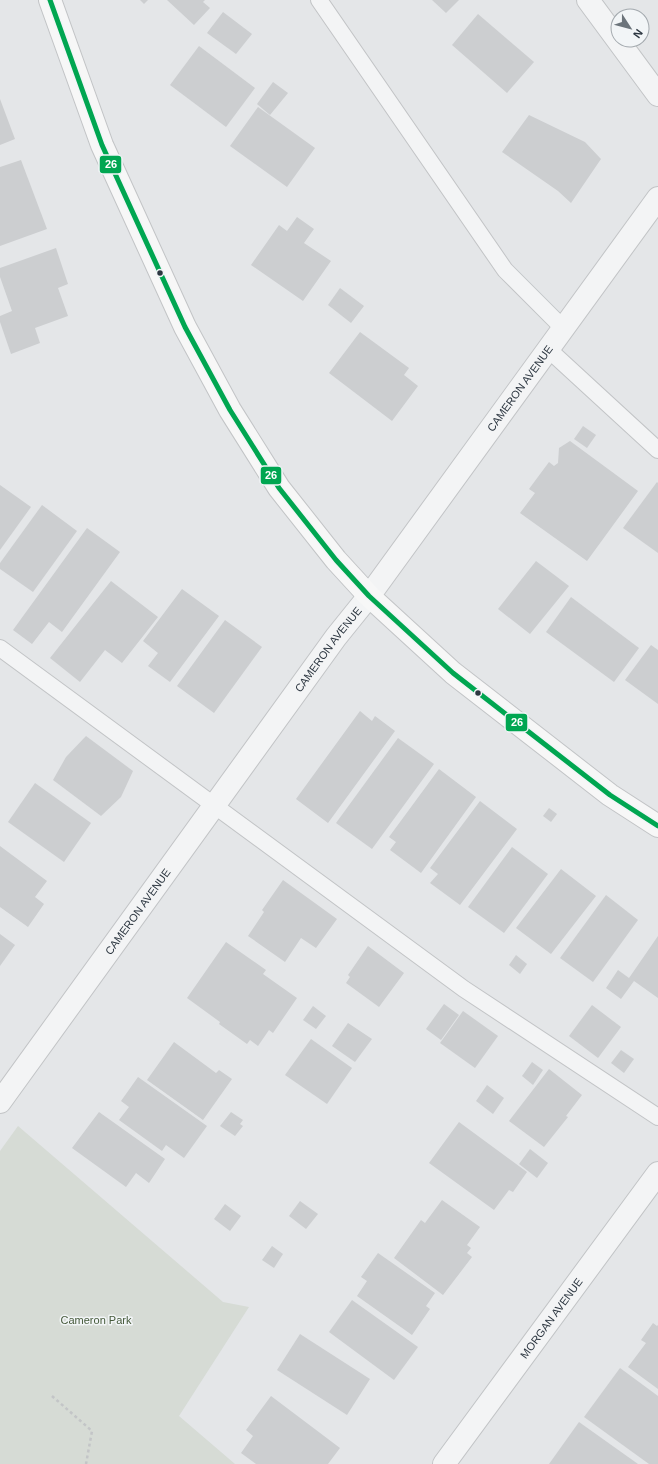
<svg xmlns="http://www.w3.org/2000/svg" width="658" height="1464" font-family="Arial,sans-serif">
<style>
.green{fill:#d6dbd5}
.building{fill:#ccced0}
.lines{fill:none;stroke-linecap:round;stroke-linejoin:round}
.service-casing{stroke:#c2c4c6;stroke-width:18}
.minor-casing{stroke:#c2c4c6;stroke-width:24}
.secondary-casing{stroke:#c2c4c6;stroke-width:24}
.path{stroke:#c3c5c7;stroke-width:2.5;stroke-dasharray:3 3;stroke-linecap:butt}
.service{stroke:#f3f4f5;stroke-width:16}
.minor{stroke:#f3f4f5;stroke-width:22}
.secondary{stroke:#f7f7f7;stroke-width:22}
.bus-1-casing{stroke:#f2f5f7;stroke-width:8}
.bus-1{stroke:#00a651;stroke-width:5}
.bus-dot{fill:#2c3640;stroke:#f2f5f7;stroke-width:1.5}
.labels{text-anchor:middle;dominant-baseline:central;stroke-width:3;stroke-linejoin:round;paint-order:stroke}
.street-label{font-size:11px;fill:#2c3640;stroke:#f2f5f7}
.park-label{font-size:11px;fill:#465a3b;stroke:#f2f5f7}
.line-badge{stroke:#f2f5f7;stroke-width:1.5}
.badge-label{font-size:11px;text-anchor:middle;font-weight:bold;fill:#fff}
</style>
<rect width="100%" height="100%" fill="#e4e6e8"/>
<path class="green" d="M18,1126l205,176 26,5 -70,109 56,48h-235v-313z"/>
<g class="building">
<path d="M140,0h8l-4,4z"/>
<path d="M167,0h38l-2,2 7,6 -16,17z"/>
<path d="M432,0h27l-13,13z"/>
<path d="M223,12l29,22 -16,20 -29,-21z"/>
<path d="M478,14l56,48 -27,31 -55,-48z"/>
<path d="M199,46l56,42 -29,39 -56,-42z"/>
<path d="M273,82l15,11 -18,22 -13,-11z"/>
<path d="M0,99l15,40 -15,6z"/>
<path d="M258,107l57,41 -28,39 -57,-41z"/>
<path d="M529,115l56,27 16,17 -30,44 -13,-12 -56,-39z"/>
<path d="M21,160l26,69 -47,17v-79z"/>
<path d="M297,217l17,12 -10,14 27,18 -28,40 -52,-36 28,-40 8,6z"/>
<path d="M56,248l12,36 -10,4 10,28 -33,12 5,15 -29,11 -11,-32v-6l12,-5 -12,-34v-9z"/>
<path d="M340,288l24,18 -13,17 -23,-18z"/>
<path d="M360,332l49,36 -5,7 14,11 -26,35 -63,-48z"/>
<path d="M583,426l13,9 -9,13 -13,-9z"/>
<path d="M570,441l68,50 -51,70 -67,-48 15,-20 -6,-4 20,-27 5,4 4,-3 1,-15z"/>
<path d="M657,482l1,1v70l-35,-25z"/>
<path d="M0,485l31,22 -31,43z"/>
<path d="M42,505l35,26 -44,61 -33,-23v-6z"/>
<path d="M87,528l33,24 -58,80 -13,-10 -17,22 -19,-14z"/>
<path d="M536,561l33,25 -39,48 -32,-25z"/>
<path d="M111,581l47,36 -36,46 -17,-13 -25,32 -30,-24z"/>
<path d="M182,589l37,27 -49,66 -22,-16 10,-13 -15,-12z"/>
<path d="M571,597l68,51 -25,34 -68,-50z"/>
<path d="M225,620l37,27 -48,66 -37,-27z"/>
<path d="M651,645l7,5v54l-33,-24z"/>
<path d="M360,711l12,10 3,-5 20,15 -67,92 -32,-24z"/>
<path d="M86,736l47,35 -12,26 -20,19 -48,-36 13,-23z"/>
<path d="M398,738l36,26 -62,85 -36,-26z"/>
<path d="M439,769l37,28 -55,76 -31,-23 6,-8 -7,-5z"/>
<path d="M35,783l56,40 -27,39 -56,-40z"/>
<path d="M480,801l37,28 -57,76 -30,-22 8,-9 -8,-6z"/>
<path d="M549,808l8,6 -6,8 -8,-6z"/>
<path d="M0,846l47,35 -12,16 9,7 -16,23 -28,-20z"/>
<path d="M512,847l36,27 -44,59 -36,-26z"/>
<path d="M561,869l35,27 -45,58 -35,-26z"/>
<path d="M283,880l54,39 -21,29 -15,-10 -16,24 -37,-26 16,-24 -2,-2z"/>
<path d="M606,895l32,25 -45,62 -33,-24z"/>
<path d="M0,934l15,11 -15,21z"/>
<path d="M658,936v62l-24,-17 -13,18 -15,-11 12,-18 11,8z"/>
<path d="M226,942l40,28 -3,4 34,24 -24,35 -4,-3 -11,16 -8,-6 -3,4 -28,-20 1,-2 -33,-24z"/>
<path d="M368,946l36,27 -25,34 -33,-24 4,-6 -2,-2z"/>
<path d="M516,955l11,9 -7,10 -11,-9z"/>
<path d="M444,1004l15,11 -18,25 -15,-11z"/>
<path d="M592,1005l29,22 -23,31 -29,-22z"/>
<path d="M313,1006l13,10 -10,13 -13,-9z"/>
<path d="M463,1011l35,25 -23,32 -35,-25z"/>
<path d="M348,1023l24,16 -17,23 -23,-16z"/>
<path d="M311,1039l41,29 -25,36 -42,-29z"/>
<path d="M174,1042l42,31 3,-3 13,9 -29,41 -56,-40z"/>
<path d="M621,1050l13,9 -10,14 -13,-10z"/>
<path d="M532,1062l11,8 -10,15 -11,-9z"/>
<path d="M549,1069l33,26 -16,21 2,1 -24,30 -35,-26z"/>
<path d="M138,1077l69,49 -23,32 -18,-13 -4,6 -43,-31 10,-13 -8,-6z"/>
<path d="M487,1085l17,13 -11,16 -17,-13z"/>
<path d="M99,1112l66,47 -16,24 -13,-10 -10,14 -54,-39z"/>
<path d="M231,1112l12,8 -3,4 3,2 -8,10 -15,-10z"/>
<path d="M459,1122l68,50 -14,20 -4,-2 -15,20 -65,-47z"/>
<path d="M530,1149l18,14 -11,15 -18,-14z"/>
<path d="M442,1200l38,27 -13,18 4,3 -4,5 5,4 -29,38 -49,-37 27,-38 4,3z"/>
<path d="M300,1201l18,13 -12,15 -17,-13z"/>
<path d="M225,1204l16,12 -11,15 -16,-12z"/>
<path d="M272,1246l11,8 -9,14 -12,-8z"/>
<path d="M378,1253l57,40 -9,13 4,3 -18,26 -55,-39 10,-15 -6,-4z"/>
<path d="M352,1300l66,47 -24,33 -65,-48z"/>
<path d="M653,1323l4,3 1,-1v64l-30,-22 18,-24 -5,-3z"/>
<path d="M300,1334l70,45 -23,36 -70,-45z"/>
<path d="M620,1368l38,28v68h-9l-65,-47z"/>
<path d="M271,1396l69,52 -12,16h-72l-15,-11 12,-17 -7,-6z"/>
<path d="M579,1422l59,42h-89z"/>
</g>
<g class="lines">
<defs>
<g id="service">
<path d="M319,0l186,270 58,58"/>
<path d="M548,349l110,101"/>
<path d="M0,648l464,341 194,128"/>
</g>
<g id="minor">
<path d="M588,0l70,95"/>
<path id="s1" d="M0,1102l336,-465 33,-41 289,-398"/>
<path id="s2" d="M444,1464l214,-291"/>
</g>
<path id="secondary" d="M50,0l52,145 83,182 45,83 49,78 57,72 33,36 84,77 157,122 48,31"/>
</defs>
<use href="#service" class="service-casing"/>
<use href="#minor" class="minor-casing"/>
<use href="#secondary" class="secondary-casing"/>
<path class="path" d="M52,1396l40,35 -6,33"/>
<use href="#service" class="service"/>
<use href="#minor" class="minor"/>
<use href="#secondary" class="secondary"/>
<defs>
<path id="bus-1" d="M50,0l52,145 83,182 45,83 49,78 57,72 33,36 84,77 157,122 48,31"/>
</defs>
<use href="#bus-1" class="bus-1-casing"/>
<use href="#bus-1" class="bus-1"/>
</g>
<g class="bus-dot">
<circle cx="160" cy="273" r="3.5"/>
<circle cx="478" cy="693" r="3.5"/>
</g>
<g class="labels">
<g class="street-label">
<text stroke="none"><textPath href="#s1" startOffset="883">CAMERON AVENUE</textPath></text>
<text stroke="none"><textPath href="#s1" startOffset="559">CAMERON AVENUE</textPath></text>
<text stroke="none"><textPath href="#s1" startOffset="235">CAMERON AVENUE</textPath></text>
<text stroke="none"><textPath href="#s2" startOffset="181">MORGAN AVENUE</textPath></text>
</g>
<g class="park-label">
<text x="96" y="1320">Cameron Park</text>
</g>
</g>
<g class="line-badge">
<rect x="99" y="155" width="23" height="19" rx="4" fill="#00a651"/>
<rect x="260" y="466" width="22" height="19" rx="4" fill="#00a651"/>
<rect x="505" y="713" width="23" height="19" rx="4" fill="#00a651"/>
</g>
<g class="badge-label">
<text x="111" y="168">26</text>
<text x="271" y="479">26</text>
<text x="517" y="726">26</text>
</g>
<g transform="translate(630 28) rotate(126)"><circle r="19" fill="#f2f5f7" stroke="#a3a9ae"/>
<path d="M0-3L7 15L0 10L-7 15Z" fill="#6c747b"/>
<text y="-6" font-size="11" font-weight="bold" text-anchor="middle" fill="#2c3640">N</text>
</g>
</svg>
